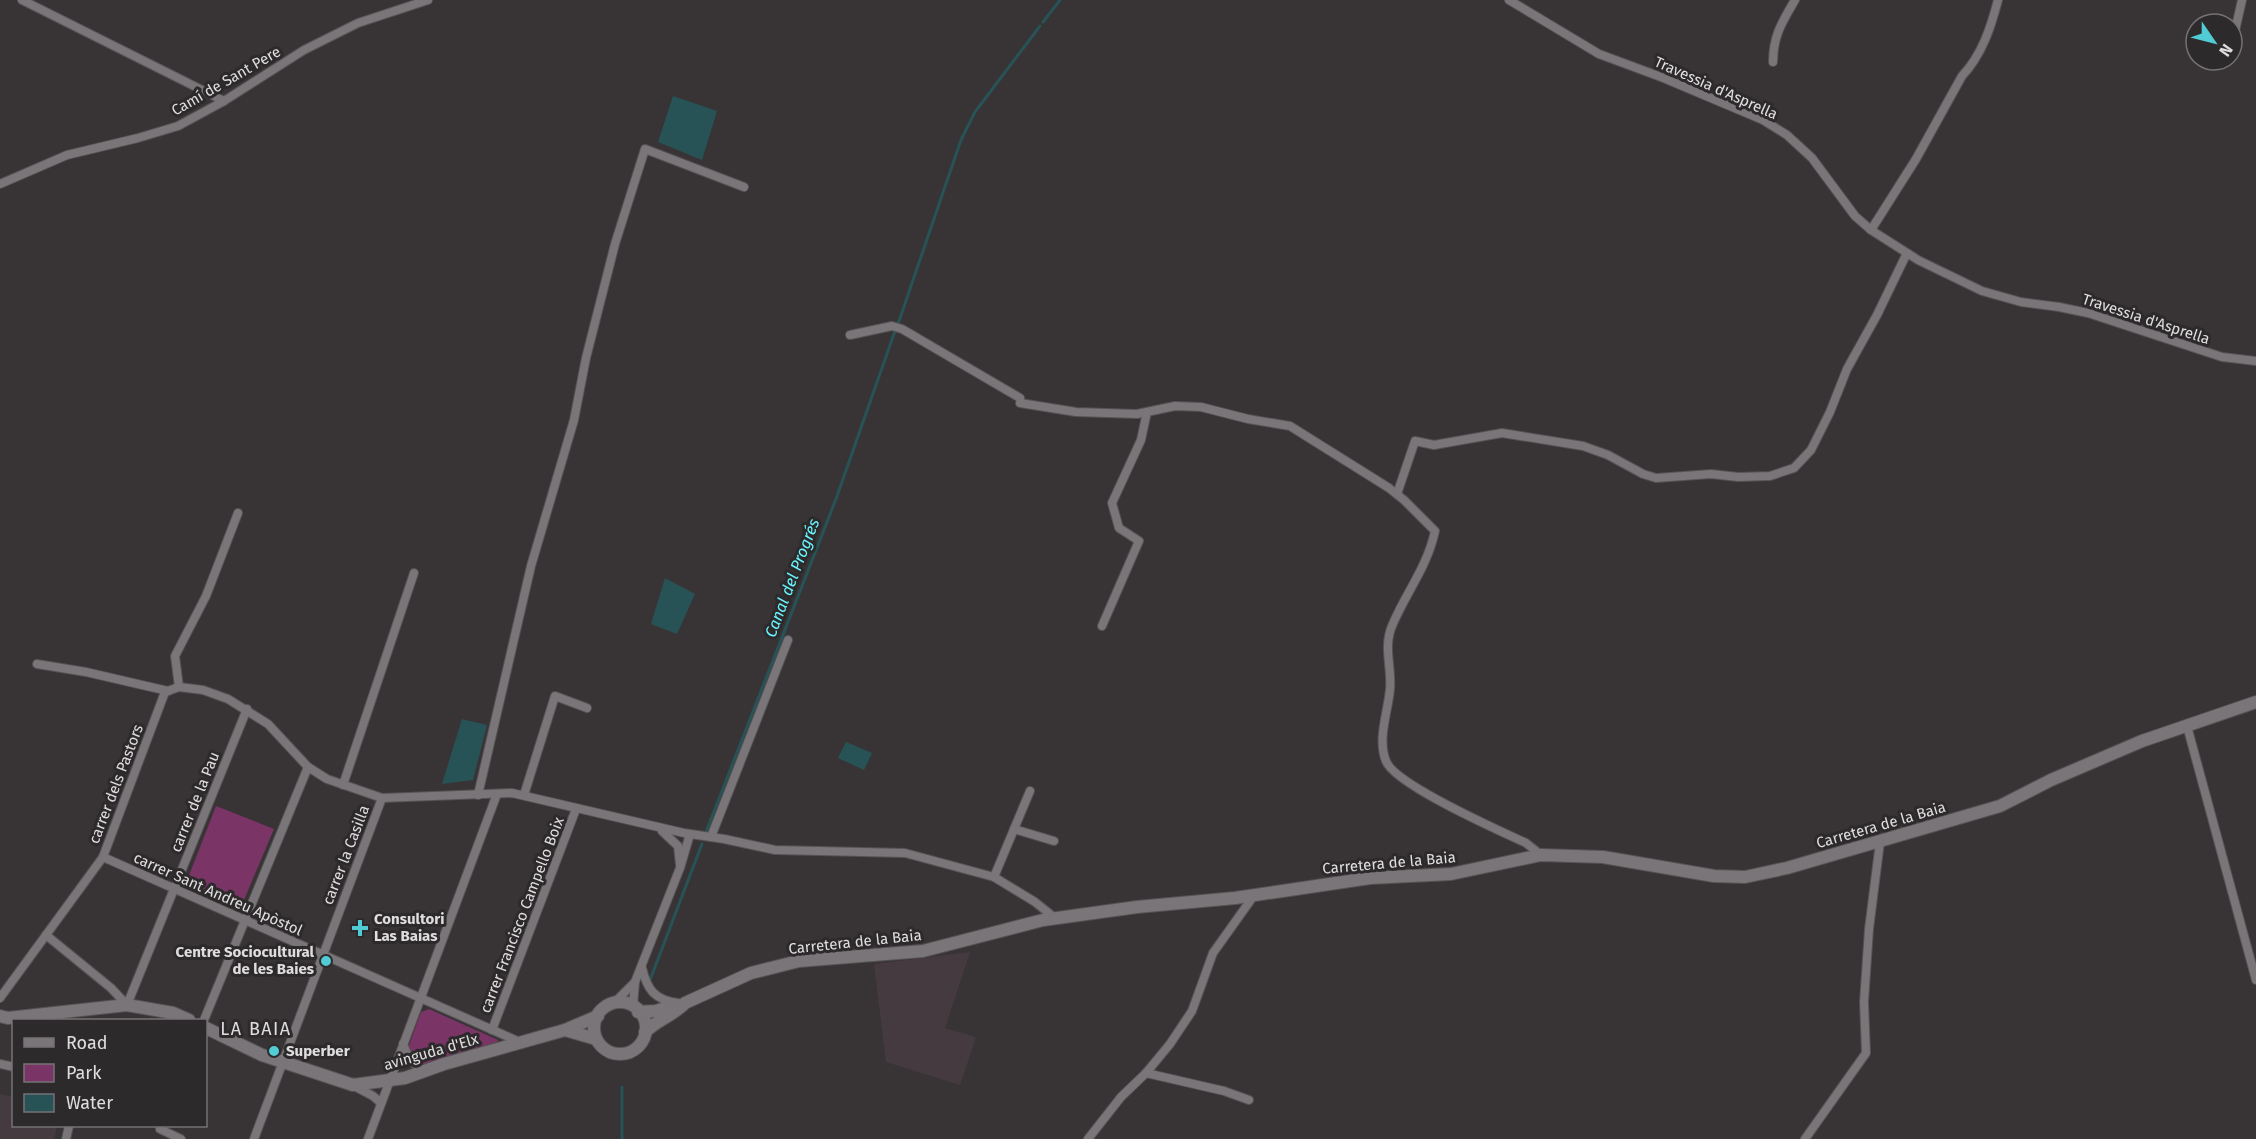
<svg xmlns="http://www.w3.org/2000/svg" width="2256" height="1139" font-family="'Fira Sans',sans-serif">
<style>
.built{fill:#443a40}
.green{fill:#7a3466}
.water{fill:#275356}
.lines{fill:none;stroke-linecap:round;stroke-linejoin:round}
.stream{stroke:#275356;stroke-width:3}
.street-casing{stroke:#555254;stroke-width:10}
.secondary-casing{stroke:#555254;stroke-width:14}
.street{stroke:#797578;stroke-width:8}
.secondary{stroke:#797578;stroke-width:12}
.poi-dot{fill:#51ccd4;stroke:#2d2a2c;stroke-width:2}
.labels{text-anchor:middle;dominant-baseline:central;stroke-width:6;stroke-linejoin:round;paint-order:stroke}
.street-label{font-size:15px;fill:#e0dddf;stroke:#2d2a2c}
.poi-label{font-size:15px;font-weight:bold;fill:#e0dddf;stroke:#2d2a2c;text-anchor:start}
.water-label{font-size:16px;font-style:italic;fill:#68f5fe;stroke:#2d2a2c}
.quarter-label{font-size:18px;letter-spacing:1.5px;fill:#e0dddf;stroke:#2d2a2c}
</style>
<rect width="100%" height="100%" fill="#383436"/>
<g class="built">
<path d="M970,952l-25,76 31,9 -16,48 -74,-23 -12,-98z"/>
<path d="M0,1094l13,3 1,29h43l-3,13h-54z"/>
</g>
<g class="green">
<path d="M216,806l58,23 -30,71 -9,5 -43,-18 -4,-9z"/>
<path d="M429,1009l69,31 -1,2 -77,24 -13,-15 14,-39z"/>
</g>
<g class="water">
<path d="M673,96l44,15 -15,49 -44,-18z"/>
<path d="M665,578l30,16 -18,40 -26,-10z"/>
<path d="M462,719l25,6 -14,55 -31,4z"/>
<path d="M846,742l26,11 -8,17 -26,-12z"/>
</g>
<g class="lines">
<g class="stream">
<path d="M1043,22l17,-22"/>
<path d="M898,324l63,-184 14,-28 65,-86"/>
<path d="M706,832l130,-333 59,-168"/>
<path d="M650,980l52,-136"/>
<path d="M622,1139v-52"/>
</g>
<defs>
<g id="street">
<path d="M22,0l202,101"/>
<path d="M1509,0l90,54 62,23 102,43 24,15 25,23 43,58 16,14 47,30 64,31 39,11 38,5 29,6 134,44 34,4"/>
<path d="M2232,44l10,-44"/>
<path d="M1773,62c0,-26 9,-40 22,-62"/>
<path d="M0,184l67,-29 71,-17 40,-12 46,-25 80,-51 54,-27 70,-23"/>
<path d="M1871,230l45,-71 46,-83c20,-21 29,-49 36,-76"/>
<path d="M850,335l42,-9 10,3 118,69"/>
<path d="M1020,403l56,9 61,2 38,-8 26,1 47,12 42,7 99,62 15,12 31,31c-8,37 -29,61 -43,95 -9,21 0,42 -2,63 -2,23 -13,50 -4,72 8,23 114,70 140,82l15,12"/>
<path d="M1397,494l18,-53 19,4 68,-12 81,13 25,9 35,19 13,4 55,-4 27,3 32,-1 24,-8 17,-18 19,-38 17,-43 30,-54 30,-62"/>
<path d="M1102,626l37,-85 -20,-13 -7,-25 29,-63 6,-28"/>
<path d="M37,664l49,8 82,19"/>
<path d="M179,687l-4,-31 31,-60 32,-83"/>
<path d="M2187,726l69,254"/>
<path d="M343,785l71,-212"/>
<path d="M478,795l53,-229 43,-146 12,-62 29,-114 30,-95 99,38"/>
<path d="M524,795l31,-99 32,12"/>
<path d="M1014,829l40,12"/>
<path d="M662,831l16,15 2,19"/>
<path d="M711,837l77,-197"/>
<path d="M103,857l419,186"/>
<path d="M994,877l36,-86"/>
<path d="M46,935l65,53 16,17 120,-296"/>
<path d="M642,968c5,21 12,32 36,35"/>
<path d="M0,998l103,-141 62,-165 14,-5 24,3 25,9 40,25 40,43 19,12 55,19 130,-5 172,40 40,6 51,11 130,3 89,24 41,25 20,16"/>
<path d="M612,1005l23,-23"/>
<path d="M633,1006l2,-24 45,-114 10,-34"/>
<path d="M204,1020l104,-253"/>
<path d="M492,1030l84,-221"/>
<path d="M403,1044c5,13 9,20 21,27"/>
<path d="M0,1064l14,3"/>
<path d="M1146,1073l78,18 25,9"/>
<path d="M354,1086l19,10 8,7"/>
<path d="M161,1126l-1,3 21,10"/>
<path d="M66,1139l3,-13"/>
<path d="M254,1139l128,-341"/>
<path d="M368,1139l129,-345"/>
<path d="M1088,1139l33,-42 25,-24 24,-29 22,-33 21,-58 42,-59"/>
<path d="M1805,1139l61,-86 -2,-51 5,-73 11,-87"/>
</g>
<g id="secondary">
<circle cx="620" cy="1028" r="26"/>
<path d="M638,1012l18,-1 16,-5"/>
<path d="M0,1016l8,2 119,-13 46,8 16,7"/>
<path d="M206,1028l56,27 91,30 52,-7 39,-14 121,-34 33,-14"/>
<path d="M565,1030l31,9"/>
<path d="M645,1032c12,-12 29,-17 40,-29l66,-30 48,-12 124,-10 120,-31 94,-13 98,-9 135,-20 81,-4 90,-19 62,2 111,19 31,1 42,-9 213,-62 51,-26 91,-39 114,-39"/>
</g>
</defs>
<use href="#street" class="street-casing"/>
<use href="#secondary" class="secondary-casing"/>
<use href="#street" class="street"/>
<use href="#secondary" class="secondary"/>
</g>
<g class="poi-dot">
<path d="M357 919h6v6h6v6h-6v6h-6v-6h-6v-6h6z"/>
<circle cx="326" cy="961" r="6"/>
<circle cx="274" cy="1051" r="6"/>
</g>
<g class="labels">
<g class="street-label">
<text transform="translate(226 81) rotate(-30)">Camí de Sant Pere</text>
<text transform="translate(1716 88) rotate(24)">Travessia d'Asprella</text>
<text transform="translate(2146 319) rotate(18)">Travessia d'Asprella</text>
<text transform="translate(116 784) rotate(-69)">carrer dels Pastors</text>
<text transform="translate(195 802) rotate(-68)">carrer de la Pau</text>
<text transform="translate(1881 825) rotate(-16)">Carretera de la Baia</text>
<text transform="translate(346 855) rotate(-69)">carrer la Casilla</text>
<text transform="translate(1389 863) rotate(-5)">Carretera de la Baia</text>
<text transform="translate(218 894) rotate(24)">carrer Sant Andreu Apòstol</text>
<text transform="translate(522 915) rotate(-69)">carrer Francisco Campello Boix</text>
<text transform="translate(855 942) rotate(-6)">Carretera de la Baia</text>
<text transform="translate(431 1052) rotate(-16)">avinguda d'Elx</text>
</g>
<g class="poi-label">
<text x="374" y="919">Consultori<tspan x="374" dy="17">Las Baias</tspan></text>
<text x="314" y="952" text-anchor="end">Centre Sociocultural<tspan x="314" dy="17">de les Baies</tspan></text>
<text x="286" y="1051">Superber</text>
</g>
<g class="water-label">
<text transform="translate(792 578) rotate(-69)">Canal del Progrés</text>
</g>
<g class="quarter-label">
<text x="256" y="1029">LA BAIA</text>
</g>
</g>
<rect x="12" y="1019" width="195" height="108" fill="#2d2a2c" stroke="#757274" stroke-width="1.5"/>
<rect x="24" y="1038" width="30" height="9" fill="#797578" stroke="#757274" stroke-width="1.5"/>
<text x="66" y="1049" font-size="18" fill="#e0dddf">Road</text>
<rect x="24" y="1064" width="30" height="18" fill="#7a3466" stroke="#757274" stroke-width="1.5"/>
<text x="66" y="1079" font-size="18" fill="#e0dddf">Park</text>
<rect x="24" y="1094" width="30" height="18" fill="#275356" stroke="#757274" stroke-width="1.5"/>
<text x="66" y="1109" font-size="18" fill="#e0dddf">Water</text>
<g transform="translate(2214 42) rotate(125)"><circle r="28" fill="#2d2a2c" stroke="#757274" stroke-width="1.5"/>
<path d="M0-4.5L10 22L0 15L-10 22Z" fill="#51ccd4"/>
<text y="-9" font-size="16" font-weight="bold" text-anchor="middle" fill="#e0dddf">N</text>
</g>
</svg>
